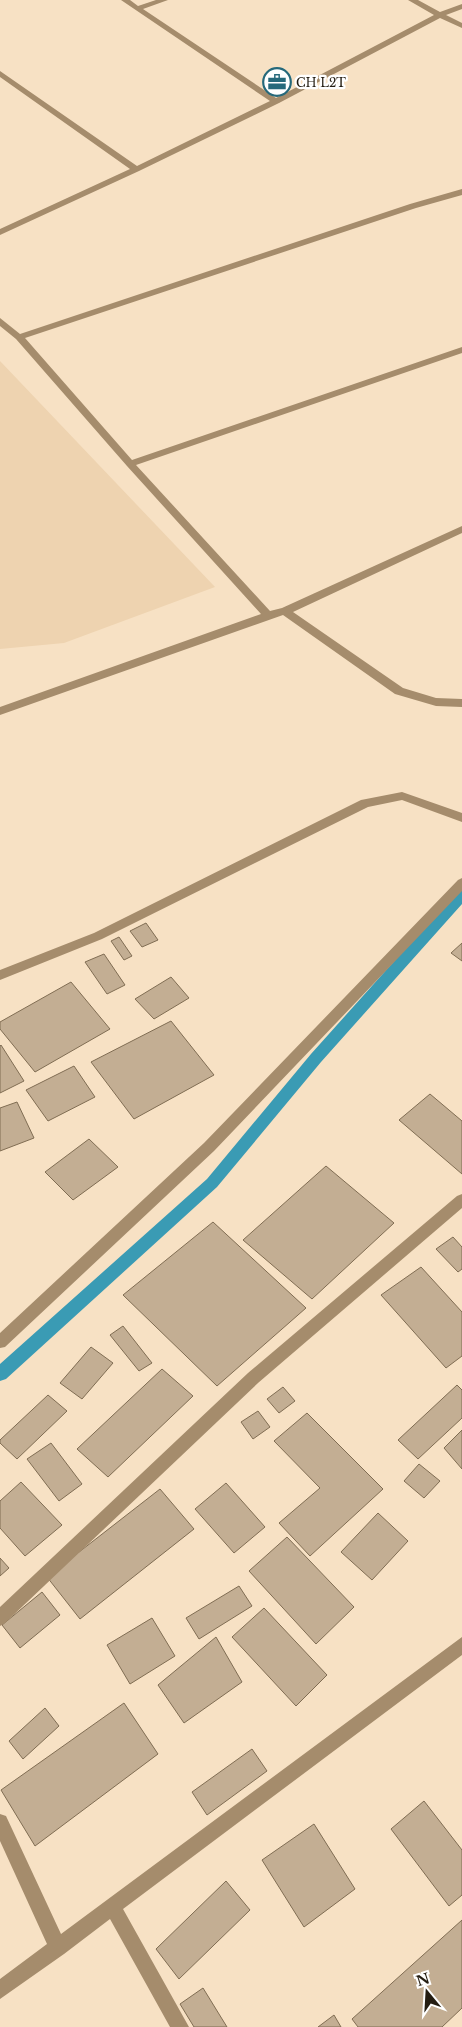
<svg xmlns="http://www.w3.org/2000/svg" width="462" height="2027" font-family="'Libre Baskerville',serif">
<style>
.built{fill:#eed3b0}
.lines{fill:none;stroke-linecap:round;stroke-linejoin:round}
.stream{fill:#3a9bb4;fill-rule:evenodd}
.building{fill:#c3ae93;stroke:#806d53}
.minor{fill:#a58c6c;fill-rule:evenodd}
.labels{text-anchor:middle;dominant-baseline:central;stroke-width:4.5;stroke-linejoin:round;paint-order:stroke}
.far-poi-label{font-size:12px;fill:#241d12;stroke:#fff;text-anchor:start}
</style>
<rect width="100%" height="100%" fill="#f7e1c4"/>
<path class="built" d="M0,361l215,226 -151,56 -64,6z"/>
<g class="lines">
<path class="stream" d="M462,890v14l-141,158 -104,125 -211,192 -6,2v-17l207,-185 104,-125 146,-163z"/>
</g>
<g class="building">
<path d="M146,923l12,17 -16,7 -12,-16z"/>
<path d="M119,937l13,19 -8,4 -13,-19z"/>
<path d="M462,943v18l-11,-8z"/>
<path d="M104,954l21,31 -18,9 -22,-32z"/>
<path d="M171,977l18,21 -35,21 -19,-20z"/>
<path d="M71,982l39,47 -75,43 -35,-43v-7z"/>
<path d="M171,1021l43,54 -80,44 -43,-57z"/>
<path d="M1,1045l23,36 -24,12v-47z"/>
<path d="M74,1066l21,31 -47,24 -22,-31z"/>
<path d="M430,1094l32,27v53l-63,-54z"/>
<path d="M17,1102l17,36 -34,13v-43z"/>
<path d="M89,1139l29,28 -45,33 -28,-28z"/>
<path d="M326,1166l68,57 -82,76 -69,-59z"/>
<path d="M213,1222l93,86 -89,78 -94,-91z"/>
<path d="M453,1237l9,10v22l-4,3 -22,-23z"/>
<path d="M421,1267l41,45v44l-16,12 -65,-73z"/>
<path d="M123,1326l29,37 -13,8 -29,-36z"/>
<path d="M91,1347l22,16 -31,36 -22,-16z"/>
<path d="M162,1369l31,27 -85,81 -31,-28z"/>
<path d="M457,1385l5,5v28l-44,41 -20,-19z"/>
<path d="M283,1387l12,14 -16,12 -12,-14z"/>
<path d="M48,1395l19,16 -50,48 -17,-16v-3z"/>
<path d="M258,1411l12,16 -17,12 -12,-17z"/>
<path d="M307,1413l76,76 -73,67 -31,-33 41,-35 -46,-47z"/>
<path d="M462,1430v39l-18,-21z"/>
<path d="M51,1443l31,41 -23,17 -32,-42z"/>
<path d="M419,1464l21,17 -16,17 -20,-17z"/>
<path d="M21,1482l41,43 -37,31 -25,-28v-27z"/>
<path d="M226,1483l39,44 -31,26 -39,-44z"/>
<path d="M160,1489l34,40 -114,90 -33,-42z"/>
<path d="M378,1513l30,28 -36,39 -31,-28z"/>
<path d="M287,1537l67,70 -38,37 -67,-73z"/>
<path d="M0,1558l9,10 -9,8z"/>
<path d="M239,1586l13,20 -53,33 -13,-21z"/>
<path d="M42,1592l18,23 -40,33 -18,-23z"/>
<path d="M264,1608l63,67 -31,31 -64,-69z"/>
<path d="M152,1618l23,38 -45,28 -23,-39z"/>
<path d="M216,1637l26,45 -58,41 -26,-38z"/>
<path d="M124,1703l34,51 -123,92 -34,-56z"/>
<path d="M45,1708l14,18 -36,33 -14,-18z"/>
<path d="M252,1749l15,22 -60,44 -15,-23z"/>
<path d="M424,1801l38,49v45l-13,11 -58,-77z"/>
<path d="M314,1824l41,65 -51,38 -42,-67z"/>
<path d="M226,1881l24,29 -71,69 -23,-30z"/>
<path d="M462,1920v88l-20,19h-84l-6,-8z"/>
<path d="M203,1988l24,39h-33l-14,-23z"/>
<path d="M334,2015l7,12h-23z"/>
</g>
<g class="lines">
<g class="minor">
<path d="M121,0h9l8,6 18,-6h12l-25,9 133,89 158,-83 -26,-15h10l22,12 22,-8v5l-16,6 16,8v5l-22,-10 -161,85 -140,68 -139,64v-6l130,-60 -130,-92v-6l137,95 133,-65z"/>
<path d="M462,189v6l-46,13 -391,130 107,122 330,-113v6l-326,112 134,146 12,-3 180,-82v7l-169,79 110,76 33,10 26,1v8l-26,-1 -41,-12 -112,-79 -283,100v-8l261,-93 -134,-148 -111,-127 -16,-13v-8l20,16 390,-130z"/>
<path d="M402,792l60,21v9l-60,-22 -34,7 -266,132 -102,41v-10l94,-37 267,-133z"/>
<path d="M462,878v13l-248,260 -209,196 -5,1v-15l204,-190 254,-263z"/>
<path d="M462,1194v14l-204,175 -253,240 -5,3v-19l248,-234 209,-177z"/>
<path d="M462,1637v18l-339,254 66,118h-19l-60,-108 -46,35 -64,45v-20l47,-35 -47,-103v-27l6,2 55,118z"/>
</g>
</g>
<defs>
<symbol id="office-ring" viewBox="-11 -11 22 22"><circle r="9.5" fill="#fff" stroke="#26697b" stroke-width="1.5"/><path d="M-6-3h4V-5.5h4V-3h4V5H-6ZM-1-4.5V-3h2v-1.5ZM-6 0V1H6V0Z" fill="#26697b"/></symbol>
</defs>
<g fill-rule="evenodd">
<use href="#office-ring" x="261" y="66" width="32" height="32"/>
</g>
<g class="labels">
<g class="far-poi-label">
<text x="296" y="82">CH L2T</text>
</g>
</g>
<g transform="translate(427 1992) rotate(342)" stroke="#ffffff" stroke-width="4" paint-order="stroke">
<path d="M0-4L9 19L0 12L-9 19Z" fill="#241d12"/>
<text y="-8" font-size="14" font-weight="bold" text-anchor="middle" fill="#241d12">N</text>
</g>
</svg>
